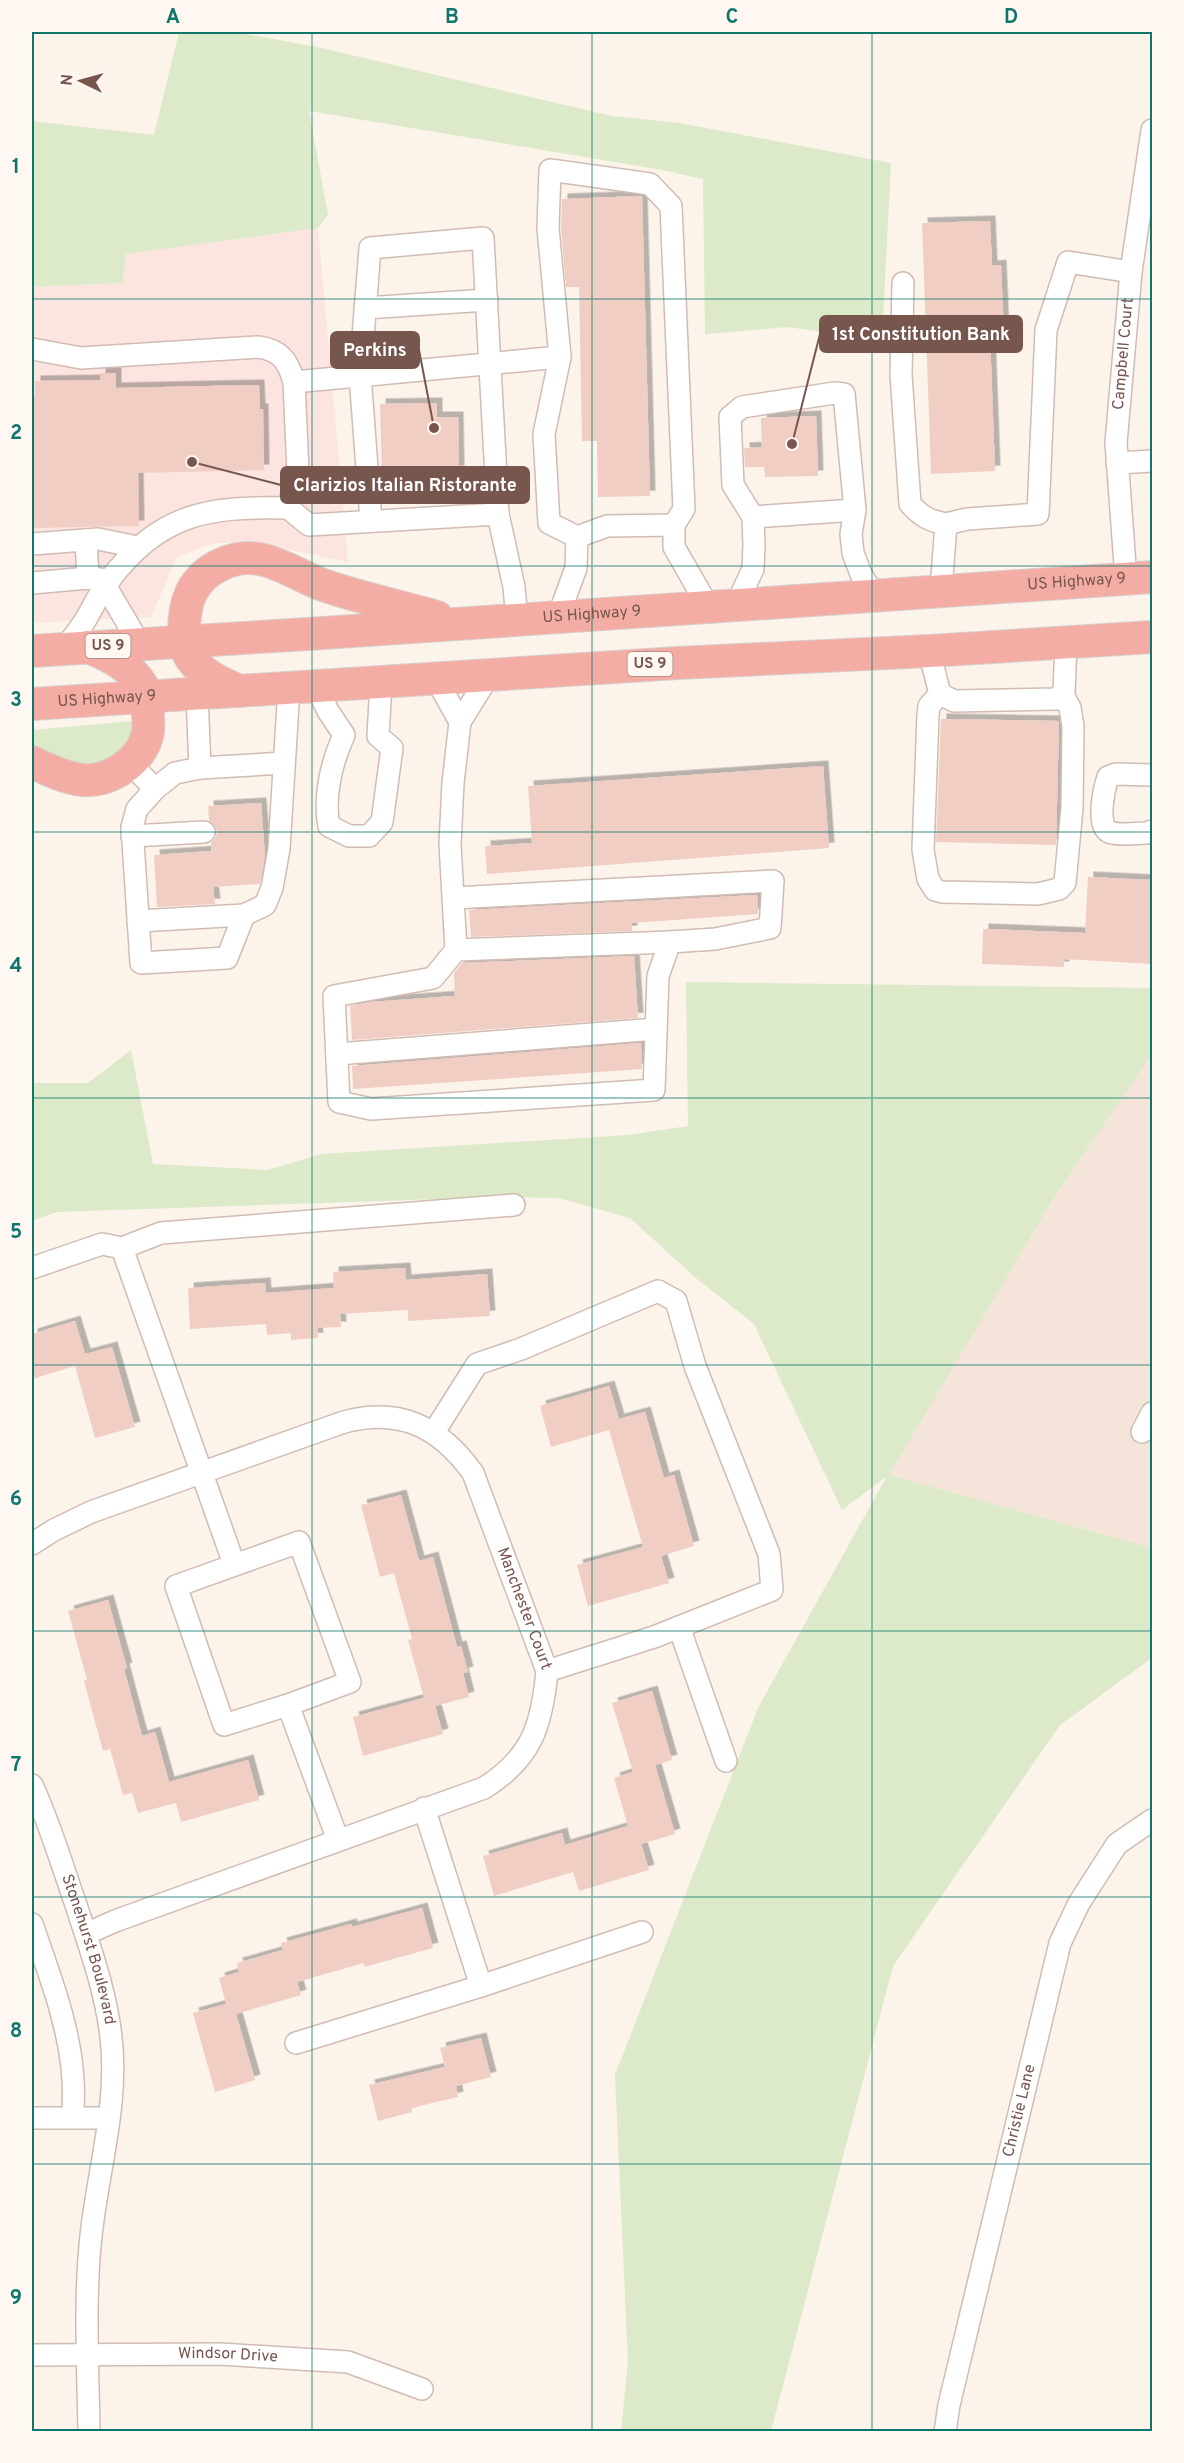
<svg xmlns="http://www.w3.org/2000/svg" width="1184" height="2463" font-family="Overpass,sans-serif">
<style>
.residential{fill:#f4e4da}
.commercial{fill:#fce4e0}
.green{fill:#dceac9}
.building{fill:#f1cec4;filter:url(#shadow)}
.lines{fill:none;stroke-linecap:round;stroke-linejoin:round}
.minor-casing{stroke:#d1bcb3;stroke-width:24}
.highway-casing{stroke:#d9d0cd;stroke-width:34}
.minor{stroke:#fff;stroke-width:21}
.highway{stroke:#f3ada5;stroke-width:32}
.grid{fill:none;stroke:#0f766e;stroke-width:1.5;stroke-opacity:0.55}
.labels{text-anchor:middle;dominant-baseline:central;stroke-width:5;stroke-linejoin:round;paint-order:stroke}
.shield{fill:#fef7f2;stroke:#a0867f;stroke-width:1.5}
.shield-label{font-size:15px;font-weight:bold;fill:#77564e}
.street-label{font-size:16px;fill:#77564e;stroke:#fef7f2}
.leader{fill:none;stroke:#77564e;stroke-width:2}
.callout-dot{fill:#77564e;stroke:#fef7f2;stroke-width:2}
.callout{fill:#77564e;stroke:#77564e;stroke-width:2}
.callout-label{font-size:18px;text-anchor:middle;font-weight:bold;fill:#fff}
.neatline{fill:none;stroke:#0f766e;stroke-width:2}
.grid-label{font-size:20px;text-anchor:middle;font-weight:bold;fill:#0f766e}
</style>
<defs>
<filter id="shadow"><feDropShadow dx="5.5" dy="-5.5" stdDeviation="0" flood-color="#0004"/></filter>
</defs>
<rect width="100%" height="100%" fill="#fcf3eb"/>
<path class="residential" d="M1152,1054v494l-264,-73 164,-274z"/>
<path class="commercial" d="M318,228l30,334 -89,-19h-45l-37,14 -26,60 -119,6v-336l91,-4 3,-29z"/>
<g class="green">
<path d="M179,32h55l83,15 295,69 68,7 211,40 -9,177 -95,-13 -82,7 -2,-155 -41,-9 -353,-59 19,104 -10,13 -192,26 -3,29 -91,4v-166l122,14z"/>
<path d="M132,721l5,2 -1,3 -17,30 -37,13 -50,-18v-21z"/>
<path d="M686,982l466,6v66l-100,147 -163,274 263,73v110l-92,67 -167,241 -122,465h-150l7,-69 -13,-287 143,-367 129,-232 -45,34 -88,-186 -57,-45 -67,-61 -72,-20 -62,-1 -439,15 -25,9v-138h56l43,-33 22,114 115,6 53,-16 307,-19 60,-9z"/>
</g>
<g class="building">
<path d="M642,196l8,300 -52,1 -1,-56h-15l-3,-154h-13l-5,-59 1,-29z"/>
<path d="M990,221l2,45 9,-1 3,71h-14l5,135 -64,3 -9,-251z"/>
<path d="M100,373h16v15l143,-3 1,24h3l1,61 -126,3 1,53 -107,2v-132h3v-15l65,-1z"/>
<path d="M437,403v14h21l1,54 -19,1v14l-23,1v-5l-22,1v-7h-13l-2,-72z"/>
<path d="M816,416l2,60 -53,1 -1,-10h-19l-1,-19 18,-1 -1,-29z"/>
<path d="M941,719l118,2 -3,124 -120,-3z"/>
<path d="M823,766l6,82 -342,26 -2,-28 47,-3 -4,-57z"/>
<path d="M261,803l4,52 -5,29 -47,3 2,17 -58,3 -3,-52 57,-4v-8l5,-6 1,-6 -8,-11 -1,-14z"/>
<path d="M1088,877l64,3v84l-88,-5v8l-82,-3 1,-35 102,4z"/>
<path d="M757,895l1,19 -126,9v8l-161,6 -2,-27z"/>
<path d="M634,956l4,62 -286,22 -2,-34 20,-4 85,-6 -1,-23 8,-10z"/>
<path d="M641,1043l1,26 -289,20 -1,-23z"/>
<path d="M405,1268l1,12 81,-6 3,42 -82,5v-11l-68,4 1,13 -24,1 1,10 -27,2v-7l-24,2 -1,-11 -76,5 -2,-41 77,-5 1,10 68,-5 -1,-16z"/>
<path d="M75,1321l10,33 27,-7 23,80 -40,11 -20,-72 -43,13v-45z"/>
<path d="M609,1386l10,33 26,-7 19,66 10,-3 20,71 -33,10 8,27 -81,23 -11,-41 66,-18 -34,-117 -58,17 -11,-41z"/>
<path d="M401,1495l18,66 14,-4 24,90 4,-1 7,26 -5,1 6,24 -34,9 8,28 -80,22 -10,-39 71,-19 -16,-58 4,-1 -18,-66 -14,4 -19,-72z"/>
<path d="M108,1600l19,68 -3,1 18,67 13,-4 14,50 79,-22 11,40 -78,22 -5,-19 -38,10 -6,-20 -9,2 -13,-46 -7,2 -19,-70 3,-1 -19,-69z"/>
<path d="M652,1691l20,69 -17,5 20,69 -34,10 8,26 -70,21 -6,-19 -79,24 -11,-40 79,-23 3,12 63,-19 -14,-48 19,-6 -21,-69z"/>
<path d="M422,1908l11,40 -69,19v-4l-67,19 4,13 -65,19 19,66 -40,12 -22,-79 33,-9 -7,-26 20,-6 -2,-9 46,-13 -2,-7 70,-19 1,3z"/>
<path d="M481,2038l10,39 -35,9 2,11 -47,11 1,4 -34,9 -9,-36 76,-18 -5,-19z"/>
</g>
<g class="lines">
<defs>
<g id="minor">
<path d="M903,283l-2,92 9,129c11,12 19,17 36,20"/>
<path d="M365,308l122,-8"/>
<path d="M32,349l49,9 177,-11c23,3 30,14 36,35l266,-25 -12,-129 2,-58 100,14 21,22 13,303 -10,16v22l35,61"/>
<path d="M560,357l-16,77 5,89 28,14 30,-11 67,-1"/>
<path d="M1117,463l35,-2"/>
<path d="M288,508l21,17 189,-11 16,73 3,32"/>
<path d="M753,517l102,-7"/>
<path d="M371,521l-11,-146 10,-127 113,-10 15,276"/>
<path d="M86,540l2,38"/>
<path d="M32,544l66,-5 39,8"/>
<path id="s1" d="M1126,579l-10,-136 15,-171 21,-142"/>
<path d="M32,583l56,-5 22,2"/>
<path d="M105,585l34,58"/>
<path d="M941,590l5,-66 21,-5 71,-5 8,-184 22,-68 63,10"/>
<path d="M736,605l17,-36 1,-24 -1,-28 -20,-32 -3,-68 12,-10 93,-14 9,1 11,116 -4,24 2,19 8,21 12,20"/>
<path d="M558,617l18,-49 1,-31"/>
<path d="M64,648c8,-9 16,-19 22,-29 7,-12 13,-25 21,-36 52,-69 98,-77 181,-75l10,-35 -4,-91"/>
<path d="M929,651l11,43 14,7 103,-2 7,-7 2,-50"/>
<path d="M436,679l24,43"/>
<path d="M316,686l12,25 16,24c-12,26 -21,62 -15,91l20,10h20l13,-14 10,-74 -14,-12 3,-53"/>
<path d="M940,694l-11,12 -1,9 -5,135 5,29 7,11 7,2 96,2 21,-5 6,-6 7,-75 1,-82 -3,-18 -8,-15"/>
<path d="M197,695l3,73 84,-5"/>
<path d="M130,763l25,26 -18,20 -5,18 9,136 86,-5 17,-43"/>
<path d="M1152,775l-36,-1 -8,3c-4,12 -12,48 1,55 10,4 28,1 38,1l5,-2"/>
<path d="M155,789l20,-16 25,-5"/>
<path d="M132,836l72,-4"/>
<path d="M454,898l319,-17 -3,47 -55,11 -45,3 -12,34 -4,114 -283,19 -32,-7 -5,-106 99,-18 23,-28 -6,-106 3,-61 7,-61 29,-47"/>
<path d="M138,921l106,-6 21,-10 7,-17 7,-39 10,-161"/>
<path d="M456,950l214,-8"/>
<path d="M337,1054l319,-25"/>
<path d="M122,1248l112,316"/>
<path d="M32,1268l70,-24 20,4 39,-15 353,-28"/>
<path d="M434,1432l43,-68 44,-15 137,-58 18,10 19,65 74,188 3,36 -118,47 -107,34"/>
<path d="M1142,1432l10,-19"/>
<path id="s2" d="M32,1544l22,-14 37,-18 253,-90c56,-15 96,5 129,51l74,198c-5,54 -15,87 -63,117l-369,133 -29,13"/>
<path d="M679,1627l47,134"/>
<path d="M288,1705l62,-23 -51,-140 -123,44 48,139 64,-20 50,135"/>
<path id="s3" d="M32,1785c18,39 30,80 44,120 14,43 30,87 35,132 8,66 -13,133 -20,199 -7,64 -3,131 -2,196"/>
<path d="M424,1808l57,178"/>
<path d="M32,1924c17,50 38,102 41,156 1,12 0,25 0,37"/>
<path d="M296,2043l185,-57 161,-54"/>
<path d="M32,2118h76"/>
<path id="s4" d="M32,2355l188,-1 128,8 74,27"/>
<path id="s5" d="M945,2432l4,-27 111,-462 19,-40 38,-59 35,-24"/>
</g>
<g id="highway">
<path id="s6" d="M32,651l276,-17 844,-57"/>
<path d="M240,691c-26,-10 -57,-26 -56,-58 0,-14 1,-27 7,-40 13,-26 45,-40 73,-33 20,5 40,18 59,25 37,13 77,21 114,32"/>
<path id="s7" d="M32,704l646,-41 251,-12 223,-14"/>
<path d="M32,762c16,8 33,16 51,18 28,2 60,-20 65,-48 1,-6 0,-13 0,-18 -1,-10 -1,-19 -5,-27 -12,-21 -33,-31 -55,-40"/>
</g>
</defs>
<use href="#minor" class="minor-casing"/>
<use href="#highway" class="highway-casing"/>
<use href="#minor" class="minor"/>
<use href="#highway" class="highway"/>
</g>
<path class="grid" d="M312,32v2400M592,32v2400M872,32v2400M32,299h1120M32,566h1120M32,832h1120M32,1098h1120M32,1365h1120M32,1631h1120M32,1897h1120M32,2164h1120"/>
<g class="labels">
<g class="shield">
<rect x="85.5" y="634" width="45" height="24" rx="4.5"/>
<rect x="627.5" y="652" width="45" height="24" rx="4.5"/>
</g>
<g class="shield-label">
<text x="108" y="646">US 9</text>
<text x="650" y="664">US 9</text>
</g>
<g class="street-label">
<text stroke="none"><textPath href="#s1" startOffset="226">Campbell Court</textPath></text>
<text stroke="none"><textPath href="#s6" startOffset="1047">US Highway 9</textPath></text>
<text stroke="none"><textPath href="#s6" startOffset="561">US Highway 9</textPath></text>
<text stroke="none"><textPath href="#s7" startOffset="75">US Highway 9</textPath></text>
<text stroke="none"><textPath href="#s2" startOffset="630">Manchester Court</textPath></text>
<text stroke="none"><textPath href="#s3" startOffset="174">Stonehurst Boulevard</textPath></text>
<text stroke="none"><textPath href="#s5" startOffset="330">Christie Lane</textPath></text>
<text stroke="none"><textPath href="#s4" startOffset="196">Windsor Drive</textPath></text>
</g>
</g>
<path class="leader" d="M792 444L820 334M434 428L419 350M192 462L281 485"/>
<g class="callout-dot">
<circle cx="792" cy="444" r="6"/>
<circle cx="434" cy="428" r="6"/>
<circle cx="192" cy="462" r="6"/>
</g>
<g class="callout">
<rect x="820" y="316" width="202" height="36" rx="6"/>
<rect x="331" y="332" width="88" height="36" rx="6"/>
<rect x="281" y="467" width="248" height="36" rx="6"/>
</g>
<g class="callout-label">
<text x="921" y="340">1st Constitution Bank</text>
<text x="375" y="356">Perkins</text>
<text x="405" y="491">Clarizios Italian Ristorante</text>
</g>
<rect width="1184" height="2463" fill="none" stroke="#fef7f2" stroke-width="66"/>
<g transform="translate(81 81) rotate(275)" stroke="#fef7f2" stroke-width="4.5" paint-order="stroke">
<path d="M0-4.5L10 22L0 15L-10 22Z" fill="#77564e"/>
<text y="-9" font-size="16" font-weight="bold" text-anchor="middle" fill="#77564e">N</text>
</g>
<rect x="33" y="33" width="1118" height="2397" class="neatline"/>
<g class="grid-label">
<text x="173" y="23">A</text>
<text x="452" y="23">B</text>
<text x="732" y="23">C</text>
<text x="1011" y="23">D</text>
<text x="16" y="173">1</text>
<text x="16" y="439">2</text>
<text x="16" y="706">3</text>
<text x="16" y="972">4</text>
<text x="16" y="1238">5</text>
<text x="16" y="1505">6</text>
<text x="16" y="1771">7</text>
<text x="16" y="2037">8</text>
<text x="16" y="2304">9</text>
</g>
</svg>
